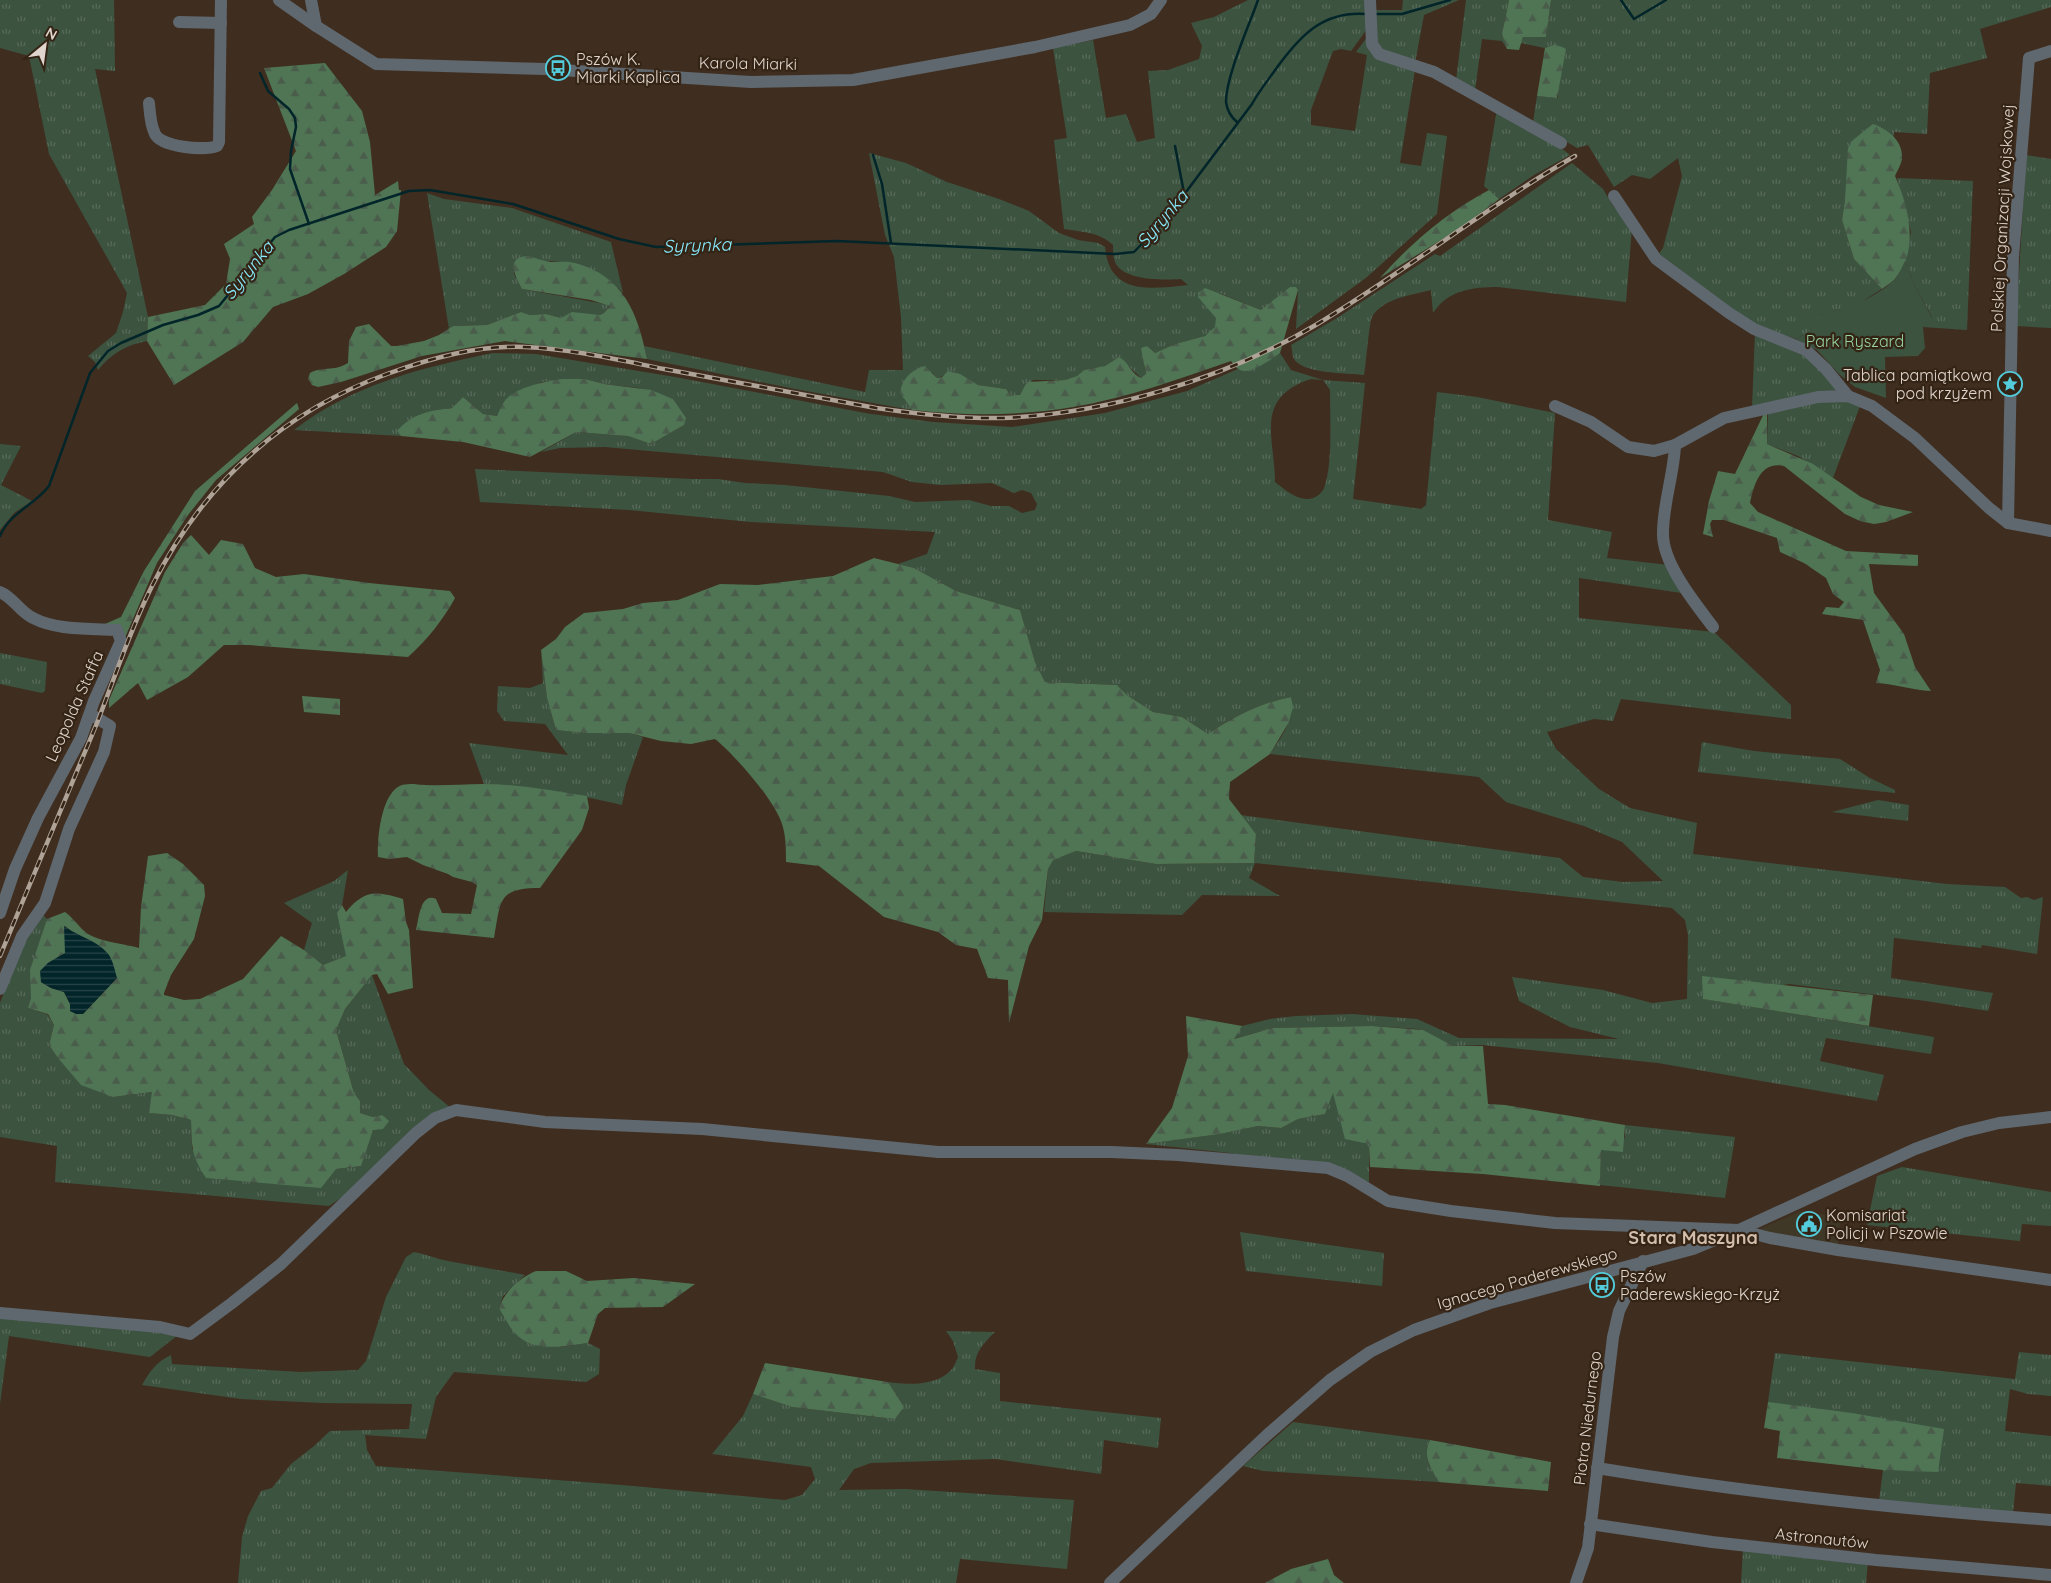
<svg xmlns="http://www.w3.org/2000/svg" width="2051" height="1583" font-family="Quicksand,sans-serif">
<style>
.commercial{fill:#403827}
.grass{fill:url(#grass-tufts);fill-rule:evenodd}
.forest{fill:url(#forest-firs);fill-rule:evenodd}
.green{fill:#3c5340}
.water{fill:url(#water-rules)}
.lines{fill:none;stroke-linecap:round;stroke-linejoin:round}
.stream{stroke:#02252a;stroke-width:2.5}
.minor{stroke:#5f676f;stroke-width:12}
.rail-casing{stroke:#afa398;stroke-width:4.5}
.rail{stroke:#342415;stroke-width:2.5;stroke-dasharray:8;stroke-linecap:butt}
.labels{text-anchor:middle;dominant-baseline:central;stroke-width:4.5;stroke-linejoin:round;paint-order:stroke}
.poi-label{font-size:16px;fill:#e1d6cd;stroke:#342415;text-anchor:start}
.street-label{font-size:16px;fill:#e1d6cd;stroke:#342415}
.park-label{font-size:16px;fill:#95d39f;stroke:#342415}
.water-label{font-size:18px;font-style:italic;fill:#88ebfd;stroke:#342415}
.neighbourhood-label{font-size:18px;font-weight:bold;fill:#d3bdab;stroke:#342415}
</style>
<defs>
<pattern id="grass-tufts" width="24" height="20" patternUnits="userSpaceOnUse" patternTransform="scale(1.25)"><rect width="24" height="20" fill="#3c5340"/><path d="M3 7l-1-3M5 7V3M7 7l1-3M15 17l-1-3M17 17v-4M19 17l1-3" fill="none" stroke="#586b5a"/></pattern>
<pattern id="forest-firs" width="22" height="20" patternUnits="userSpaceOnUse" patternTransform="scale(1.25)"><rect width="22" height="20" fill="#4f7555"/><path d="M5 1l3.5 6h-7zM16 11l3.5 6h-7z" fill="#4a5d4b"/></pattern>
<pattern id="water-rules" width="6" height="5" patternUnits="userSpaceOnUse" patternTransform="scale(1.25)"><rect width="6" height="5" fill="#02252a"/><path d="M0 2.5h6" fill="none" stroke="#274448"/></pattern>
</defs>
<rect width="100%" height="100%" fill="#3f2e1f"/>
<path class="commercial" d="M1801,1211l40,6 -3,31 -83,-17z"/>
<g class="grass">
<path d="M0,0h114l1,71 -20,-2 53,248 -1,24c-21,4 -35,12 -49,29l-3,-8 -7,-6 28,-23 7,-21 4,-19 -78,-139 -20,-98 -29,-8z"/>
<path d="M1248,0h118l1,29 -16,22 -10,-2 -8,2 -22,59v15l44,6 12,-76 -11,-3 12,-16 1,14 46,20 -15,93 21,3 6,-33 20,3 -10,78 -70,63 -71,52 2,-39 -2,-3 -16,8 -19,15 -42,-17 -3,34 -11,9 -30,8 -20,9 -8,-7 -3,18 2,11 -5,3 -22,-21 -14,9 -21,4 -7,6 -12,4h-32l-13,15h-9l-5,-6 -28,-4 -25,-13 -16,6 -5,-6 -28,27 8,11 -117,-21 -148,-30 -3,-13 221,46 4,-22h34l-2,-53 -7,-60 -9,-22 -16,-82 37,10 41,19 52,17 30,12 30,22 19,7 20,3 7,4c4,49 47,42 83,38l-7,-6c-17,1 -55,2 -65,-15 -3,-5 -3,-13 -3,-19 -13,-13 -31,-13 -49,-16l-10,-89 13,-2 -14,-90 40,-8 13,78 20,-4 11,28 18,-4 -7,-67 20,-1 31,-11 3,-13 -11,-23 23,-6z"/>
<path d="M1403,0h56l-35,15 -9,48 -29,-10 -10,-11 -2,-32h28z"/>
<path d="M1466,0h43l-7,34 5,15 -5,-8 -20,-2 -7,51 -19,-10z"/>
<path d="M1551,0h500v7l-71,22 7,29 -57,15 -3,61 -33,-2 -3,42 -46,26 -3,20 12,39 28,30 -26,16 -16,5 -27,16 -4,6 -13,7 -38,-12 -100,-72 5,-7 19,-72 -4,-18 -28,21 -18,-4 -18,12 -26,-42 -11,3 -44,-26 4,-26 21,2 -2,-54 -11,4 -24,-5 2,-6h23z"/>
<path d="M1497,109l58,34 15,12 -36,20 -35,24 -15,-13z"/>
<path d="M2026,155l25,4v169l-35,-2z"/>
<path d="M1572,163l31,26 10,17 19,21 -6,75 -128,-15c-26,0 -50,3 -65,26l-2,-23c-19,5 -48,8 -59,27 -3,6 -6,48 -8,58 -16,-2 -65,-1 -71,-18 -1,-4 -1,-9 -2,-12l46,-27 98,-64 5,2z"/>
<path d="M1897,178l76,3 -6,149 -44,-3 9,-10 -17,-31 -10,-25 6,-29z"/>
<path d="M427,193l17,6 68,9 99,34 12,51c-32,-33 -65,-33 -108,-32l-1,13 8,15 88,16 -6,8 -4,2h-32l-7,3 -15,-4 -16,1 -9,-3 -34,13 -34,1 -4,3z"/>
<path d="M1755,332l53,22 30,37 -86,17z"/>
<path d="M493,353l43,1 139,23 196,37 62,8 79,5 93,-14 82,-22 51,-22c13,4 32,-9 42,-16l11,17 32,10 42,3 -12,116 68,10 5,-4 11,-113 40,5 78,16 -7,107 64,12 -5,26 62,7 13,28 -103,-15v40l135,14 77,73v14l-170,-20 -8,22 -19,-2 -47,13 9,17 43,40 31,19 67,15 -4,31 254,30 58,3 16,11 6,-1 7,3 9,-3 -6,57 -55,-9 -1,3 -87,-10 -3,40 102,15 -5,18 -62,-10 -137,-17 -85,15 230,38 -3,17 -105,-16 -6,23 64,14 -7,26 -219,-38 -176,-18 -29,1 -34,-17 -47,-3 -99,2 -40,11 9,-13 28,-7 26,-3 56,-2 65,5 42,19 160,1 -49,-12 -51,-26 -7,-24 91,13 49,13 35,-4 1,-64 -3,-15 -13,-12 -417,-45 -6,15 31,18 -78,-1 -20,20 -138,-3 4,-43 4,-9 24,-9 80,13 98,-1 2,-29 -16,-19 320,43 23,19 40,5 40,-1 -41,-39 -38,-16 -78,-24 -27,-25 -209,-23c11,-17 26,-36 21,-57 -30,6 -58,19 -83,37l-26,-17 -29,-5 -26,-17 -10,-10 -72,-3 -10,-20 -15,-52 -64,-19 -42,-23 -16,-4 29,-10 8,-22 -184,-10 -122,-12 -149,-8 -5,-33 217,10h26l27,4 40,2 104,11 26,6 54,-2 22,6h18l13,7 13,-3 2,-6 -6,-11 -9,-3 -8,3 -22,-10 -52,2 -28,-3 -29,-10 -278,-25 -45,1 -19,4 35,-20 52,4 23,8 33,-19 -11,-26 -34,-11 -35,-4 -19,-5 -43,3 -28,12 -17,22 -14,-2 -20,-17 -11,11 -7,1 -48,22 4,5 -107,-6c60,-46 126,-62 199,-77zM1311,379l12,1 7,10c0,25 3,75 -6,98 -2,6 -11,12 -18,11 -12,-1 -22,-10 -31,-17 0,-44 -22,-84 36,-103z"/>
<path d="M1844,400l16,6 -27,72 -35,-22 -31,-12 1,-31 15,-6z"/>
<path d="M0,444l21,2 -20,39 31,16 -18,12 -14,17z"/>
<path d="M541,650l6,48 9,32 28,3h45l14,4 -17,48 -4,20c-45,-11 -91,-18 -138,-21l-15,-41 99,12 -23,-31 -41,-3 -7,-10 1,-25 32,2 13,-5z"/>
<path d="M0,653l47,9 -2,29 -3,2 -42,-9z"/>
<path d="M1702,742l52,9 86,8 30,19 25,12v3l-197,-21z"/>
<path d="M1878,800l31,5 -1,16 -76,-9z"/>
<path d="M348,870l-6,35 -5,8 10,43 -24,9 -19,-15 8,-27 -28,-20 50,-22z"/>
<path d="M43,915l4,4 -16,51v28l-3,10 19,6 7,11 -5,20 9,13 55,39 40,-5 -4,21 23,2 19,5 1,29 144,20 25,-3 7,-26 14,-25 -9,2 -13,-4v-12l-6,-8 -18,-63 9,-21 27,-34 32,89 25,26 22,18 -97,81 -25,17 -274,-24 2,-36 -57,-9v-134l20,-53z"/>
<path d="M1333,1092l36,51v39l-139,-29 -84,-9 74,-10 38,-8 23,2 17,-9 27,-5z"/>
<path d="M1625,1125l110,12 -10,61 -125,-13 1,-35 24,-12z"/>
<path d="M1902,1167l149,25v34l-29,-2 -2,17 -153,-16 10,-49z"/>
<path d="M1240,1232l144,21 -2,33 -136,-15z"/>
<path d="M414,1252c12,2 22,7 34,9 25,5 51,9 77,14l-22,21 -4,12 62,39 27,-4 12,6 -1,25 -13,8 -132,-10 -18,25 -10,42 -61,-4 2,15 9,16 246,19 163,15 17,-5 13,-16 -4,-12 -99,-13 31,-38 10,-22 39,13 103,12 9,-12 -16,-25c20,3 47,4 62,-11 4,-3 6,-10 8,-14l-5,-16 -7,-10 49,1c-11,11 -21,20 -20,37l25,4v28l161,17 -3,30 -54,-8 -3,34 -106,-15 -124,4 -17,6 -15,21 66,-1 169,11 -7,69 -107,-10 -4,24h-718l4,-46 6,-21 13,-25 11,-3 19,-24 23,-18 16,-15 79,-2 3,-25 -89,-1 -82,-4 -99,-14c8,-14 14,-23 29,-30l1,9 128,8 58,-2 8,-9 20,-64 20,-40z"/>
<path d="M0,1317l124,10 54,8 -28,22 -141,-21 -9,68z"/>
<path d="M2019,1352l32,3v41l-23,-2 -18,-5 -5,42 46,5v50l-35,-3 -3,30 -134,-12 4,-31 55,1 -170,-69 7,-49 240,26z"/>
<path d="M1293,1422l137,18c-8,17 1,26 8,42l-175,-11 -20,-5z"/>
<path d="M1743,1549l125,13 -2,21h-125z"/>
</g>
<g class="forest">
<path d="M1509,0h42l-5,37h-23l-4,13 -12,-1 -5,-15z"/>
<path d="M1556,44l10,5 -9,49 -20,-2 8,-48z"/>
<path d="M325,63l37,48 8,31 5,53 23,-14 1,9h2l-4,41 -11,16 -42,27 -36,20 -35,13 -30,35 -69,43 -27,-44 1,-24 57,-12 21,-21 4,-25 -6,-15 30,-20 -2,-7 20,-27 24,-39 -32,-83z"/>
<path d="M1873,124c14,5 30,16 29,34 0,5 -5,13 -7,18 14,32 25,75 -1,104 -3,3 -8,6 -12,9l-28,-30 -12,-39 3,-20 3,-52 5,-8z"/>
<path d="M1489,190l10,9 -34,26 -85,53c32,-36 66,-65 109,-88z"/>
<path d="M528,256c8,2 16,5 23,6 8,0 16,-1 24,1 49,13 63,51 72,96l-142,-18 -83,15 -81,26 -23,5 -6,-2 -4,-6 2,-6c12,-7 23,-1 38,-10l1,-22 7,-14 13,-3 22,22h6l27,-5 15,-6 14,-9 34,-1 34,-13 9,3 16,-1 15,4 11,-6 28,3 4,-2 6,-7 -19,-6 -69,-11c-7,-13 -17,-32 6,-33z"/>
<path d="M1290,287h6l2,3 -18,63c-8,6 -30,22 -40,17 -4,-2 -7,-6 -9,-9 -52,18 -104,37 -158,46 -53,9 -108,9 -161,3l-12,-17c2,-14 11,-23 25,-27l12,12 5,-1 6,-6 12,3 18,11 28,4 5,6h9l7,-13 38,-2 12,-4 7,-6 21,-4 14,-9c10,5 12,17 22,21l5,-4 -5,-26 6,-2 8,7 20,-9 30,-8 10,-9 1,-9 -18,-21v-4l7,-5 56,22z"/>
<path d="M563,379h22l19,5 47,6 22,9 13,19 -2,7 -33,19 -23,-8 -52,-4 -46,25 -67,-15 -62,-6 -4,-5c16,-18 32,-20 55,-23l11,-11 20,17 14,2c2,-4 4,-10 7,-14 10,-15 43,-21 59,-23z"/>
<path d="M297,403l2,6 -83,71 -28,35 -31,48 -33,77 -19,-16 16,-7 23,-46 51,-80z"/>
<path d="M1767,407v37l46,20 48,33 18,8 34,7 -27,10 -12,2 -14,-3 -15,-7 -61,-48c-24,-5 -30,19 -34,37l8,9 88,39 72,4v11l-49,-2 5,29 30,41 11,33 16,24c-19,-1 -36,-7 -55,-8l4,-13 -17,-50 -41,-6 4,-7 13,1 5,-6 -11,-8 -7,-16 -22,-15 -24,-11 -3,-14 -53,-18h-12l-2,4 3,13 -10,-3 6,-33 9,-30 17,3z"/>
<path d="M191,535l18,20 12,-15 22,4 12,24 21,9 28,-3 65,9 81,8 5,7c-12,22 -28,42 -47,59l-159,-12h-25l-36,32 -41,23 -9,-17 -29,25v-8l56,-128 18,-29z"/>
<path d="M874,558l40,10 42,23 64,19 15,52 10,20 72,3 10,10 26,17 29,5 26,17c26,-18 53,-31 83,-37l2,10 -4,15 -19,32 -40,28 -1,17 27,35 -2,29 -98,1 -80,-13 -23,9 -5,9 -6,51 -13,26 -20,77 -1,-43 -20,-2 -11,-29 -21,-4 -18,-13 -54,-15 -65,-51 -33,-4c0,-13 0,-26 -4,-38 -6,-22 -49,-71 -67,-85l-24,5 -30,-3 -32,-8h-45l-28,-3 -9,-32 -6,-48 15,-11 9,-12 19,-14 39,-4 20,-6 35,-3 42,-16 38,1 75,-9z"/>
<path d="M302,696l38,3v16l-36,-3z"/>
<path d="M414,784c23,3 46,0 69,0 35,0 70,7 104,12l2,12 -7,22 -42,58c-43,0 -39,13 -46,50l-78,-8c3,-11 4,-38 20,-31l6,14 29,1 6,-29 -5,-3 -19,-5 -5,-3 -25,-9 -16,-8 -18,2 -11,-2c-1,-18 3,-65 24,-72 3,-1 8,-1 12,-1z"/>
<path d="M167,853l16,11 21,21 1,11 -11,43 -23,36 -7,18v2l20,5 16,-1 43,-20 38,-43 23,14 19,15 23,-9 -9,-43 5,-8 4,7c19,-23 30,-21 57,-13l3,23 3,8 4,58 -25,6 -11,-20 -5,1 -27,34 -9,21 18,63 6,8v12l13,4 9,-2 7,6 -6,8 -10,1 -12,36 -25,3 -15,19 -115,-10c-15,-23 -14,-31 -15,-58l-19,-5 -23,-2 3,-21 -39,5 -32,-12 -23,-27 -9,-13 5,-20 -6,-11 -20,-6 3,-10 -1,-28 17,-51 18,-7c9,6 14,16 23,22 16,9 34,9 51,14l2,-41 7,-51zM65,926l10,8 17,8 25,36 -34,36 -13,-3v-7l-6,-12 -13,-4 -10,-6v-10l7,-9 17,-10z"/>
<path d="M1702,976l171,19 -4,31 -166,-27z"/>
<path d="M1186,1016l56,10 -8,13 39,-11 99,-2 51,4 30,16h30l5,58 17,1 120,20 -2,27 -22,-2 -1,36 -117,-12 -113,-7 -1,-23 -24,-5 -12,-46 -8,21 -27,5 -17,9 -23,-2 -38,8 -74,10 26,-36 16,-52z"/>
<path d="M536,1271h30l21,10 47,-3 61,6 -32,23 -58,1 -7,6 -10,29c-21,3 -51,9 -69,-6 -9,-8 -14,-19 -20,-29 6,-17 20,-30 37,-37z"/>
<path d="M765,1363l123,19 16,25 -9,12 -103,-12 -39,-13z"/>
<path d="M1768,1402l84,11 92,16 -6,43 -55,-2 -106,-12 3,-27 -16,-3z"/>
<path d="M1430,1440l121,22 -3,29 -110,-9c-7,-16 -16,-25 -8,-42z"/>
<path d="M1328,1559l6,16 10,8h-79l26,-14z"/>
</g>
<path class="green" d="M1905,261l10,25 17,32 -9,9 2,21 -7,8 -33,1 1,41 -31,-11 -16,-13 -22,-24 -21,-11 13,-7 11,-18c26,-6 53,-14 73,-33 5,-5 9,-14 12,-20z"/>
<path class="water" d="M64,926c13,10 35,15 45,29 4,6 6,16 8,23l-34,36h-7l-6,-3v-7l-6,-12 -13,-4 -10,-6 -1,-11 8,-8 17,-10z"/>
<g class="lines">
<g class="stream">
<path d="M1621,0l13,19 32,-19"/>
<path d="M1374,14h28l48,-14"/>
<path d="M260,73l8,18 21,18 6,9 1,9 -5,24 -1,18 19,55"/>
<path d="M1237,122c-6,-5 -10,-12 -11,-20 0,-26 23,-76 32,-102"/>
<path d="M1175,146l9,47"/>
<path d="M873,155l9,29 9,59"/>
<path d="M0,536c9,-23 35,-31 49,-50l41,-113 18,-22 13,-8 42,-18 35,-10 21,-9 56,-69 14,-7 120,-39 21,-1 83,14 106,35 37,8 181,-6 278,13 19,-2 31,-32 87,-116c7,-13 17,-25 26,-38 23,-31 45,-55 88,-52"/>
</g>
<g class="minor">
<path d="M279,0l37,26 60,38 169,5 206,13 102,-2 182,-33 95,-22 21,-11 10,-14"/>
<path d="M311,0l5,26"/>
<path d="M1370,0l2,44 7,10 55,18 127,71"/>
<path d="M179,22l42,1"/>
<path d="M149,103c1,10 1,21 6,31 6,13 49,17 62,12l2,-4 2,-142"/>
<path d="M1614,196l42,63 73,54 25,16 52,21 20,19 22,27"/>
<path d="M1555,406l36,16 37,25 26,4 21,-6 49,-27 94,-21 30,-1 24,10 43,32 74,70 19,15 43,8"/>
<path d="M1675,445c-1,29 -12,58 -12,88 -1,30 32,70 50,94"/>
<path d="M2008,523l5,-266 16,-199 22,-7"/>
<path d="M0,592c13,5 20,20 33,26 25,13 56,10 84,12l4,11 -27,60 -13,37 -43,80 -23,51 -15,44"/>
<path d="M0,989l22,-53 23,-33 24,-74 35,-77 6,-26 -20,-12"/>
<path d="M0,1313l160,14 30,7 42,-31 49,-39 135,-131 19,-15 21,-8 89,12 157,7 236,23h173l67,3 150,13 19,8 41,25 63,10 104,12 184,7 31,8 68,12 213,30"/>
<path d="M1597,1468c150,25 302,41 454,52"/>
<path d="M1590,1524l122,18 164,18 175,15"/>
<path d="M1110,1583l157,-148 63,-55 40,-28 44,-22 76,-27 203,-54 46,-19 176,-81 47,-17 37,-9 52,-6"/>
<path d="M1576,1583l12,-35 25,-211 6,-26 24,-50"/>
</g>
<defs>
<path id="rail" d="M0,956c32,-78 65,-155 97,-233 18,-46 33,-93 55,-137 51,-102 128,-173 235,-212 44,-16 91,-29 138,-27 47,2 94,13 139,22 71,13 141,26 212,39 42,6 84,11 126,10 104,-4 222,-39 312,-92 89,-53 171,-118 261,-170"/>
</defs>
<use href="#rail" class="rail-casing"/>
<use href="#rail" class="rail"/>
</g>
<defs>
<symbol id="bus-ring" viewBox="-11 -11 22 22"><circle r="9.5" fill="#342415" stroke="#53cbda" stroke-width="1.5"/><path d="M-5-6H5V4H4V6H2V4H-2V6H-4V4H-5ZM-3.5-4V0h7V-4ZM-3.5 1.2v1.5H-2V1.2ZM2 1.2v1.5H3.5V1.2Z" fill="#53cbda"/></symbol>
<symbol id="sight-ring" viewBox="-11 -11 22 22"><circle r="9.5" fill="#342415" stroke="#53cbda" stroke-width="1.5"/><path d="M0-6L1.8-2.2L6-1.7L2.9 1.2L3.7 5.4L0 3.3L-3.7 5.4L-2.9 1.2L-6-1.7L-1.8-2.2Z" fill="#53cbda"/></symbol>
<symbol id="civic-ring" viewBox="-11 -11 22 22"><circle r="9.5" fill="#342415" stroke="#53cbda" stroke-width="1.5"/><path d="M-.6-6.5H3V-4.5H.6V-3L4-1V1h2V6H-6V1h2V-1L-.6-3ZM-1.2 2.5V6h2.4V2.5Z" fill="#53cbda"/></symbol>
</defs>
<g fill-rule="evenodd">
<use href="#bus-ring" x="544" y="54" width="28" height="28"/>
<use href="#sight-ring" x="1996" y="370" width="28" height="28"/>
<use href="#civic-ring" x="1795" y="1210" width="28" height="28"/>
<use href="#bus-ring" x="1588" y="1271" width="28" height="28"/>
</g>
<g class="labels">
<g class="poi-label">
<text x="576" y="59">Pszów K.<tspan x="576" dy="18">Miarki Kaplica</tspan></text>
<text x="1992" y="375" text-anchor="end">Tablica pamiątkowa<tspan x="1992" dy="18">pod krzyżem</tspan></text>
<text x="1826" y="1215">Komisariat<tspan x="1826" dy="18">Policji w Pszowie</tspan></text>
<text x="1620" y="1276">Pszów<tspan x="1620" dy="18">Paderewskiego-Krzyż</tspan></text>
</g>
<g class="street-label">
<text transform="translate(748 63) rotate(1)">Karola Miarki</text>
<text transform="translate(2002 218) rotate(-87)">Polskiej Organizacji Wojskowej</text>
<text transform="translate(74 706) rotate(-66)">Leopolda Staffa</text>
<text transform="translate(1527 1278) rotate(-16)">Ignacego Paderewskiego</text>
<text transform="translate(1587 1418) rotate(-83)">Piotra Niedurnego</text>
<text transform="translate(1822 1538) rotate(6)">Astronautów</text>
</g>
<g class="park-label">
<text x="1855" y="341">Park Ryszard</text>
</g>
<g class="water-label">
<text transform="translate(1162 219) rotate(-50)">Syrynka</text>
<text transform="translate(697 245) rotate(-2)">Syrynka</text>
<text transform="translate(248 270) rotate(-51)">Syrynka</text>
</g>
<g class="neighbourhood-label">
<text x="1693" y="1237">Stara Maszyna</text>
</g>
</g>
<g transform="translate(45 45) rotate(29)" stroke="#342415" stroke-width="4" paint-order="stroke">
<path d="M0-4L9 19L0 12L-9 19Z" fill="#e1d6cd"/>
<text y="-8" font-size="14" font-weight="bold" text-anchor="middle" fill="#e1d6cd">N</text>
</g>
</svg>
